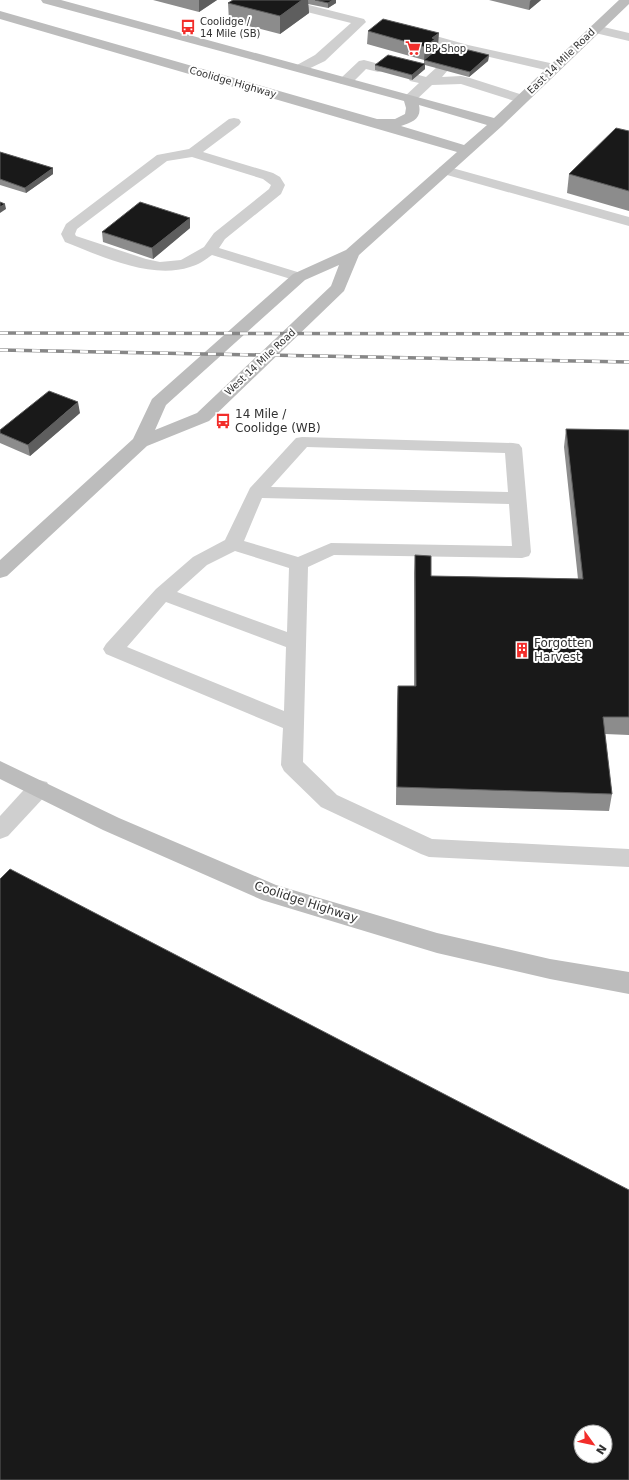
<svg xmlns="http://www.w3.org/2000/svg" width="629" height="1480" font-family="'DejaVu Sans',sans-serif">
<style>
.lines{fill:none;stroke-linecap:round;stroke-linejoin:round}
.lane{fill:#cfcfcf;fill-rule:evenodd}
.secondary{fill:#bcbcbc;fill-rule:evenodd}
.rail-casing{stroke:#878787;stroke-width:3.5}
.rail{stroke:#fff;stroke-width:2.5;stroke-dasharray:8;stroke-linecap:butt}
.wall{fill:#8c8c8c}
.shaded-wall{fill:#5e5e5e}
.building{fill:#191919;stroke:#5e5e5e;fill-rule:evenodd}
.labels{text-anchor:middle;dominant-baseline:central;stroke-width:4;stroke-linejoin:round;paint-order:stroke}
.far-poi-label{font-size:10px;fill:#323232;stroke:#fff;text-anchor:start}
.far-street-label{font-size:10px;fill:#323232;stroke:#fff}
.poi-label{font-size:12px;fill:#323232;stroke:#fff;text-anchor:start}
.street-label{font-size:12px;fill:#323232;stroke:#fff}
</style>
<rect width="100%" height="100%" fill="#fff"/>
<g class="lines">
<g class="lane">
<path d="M269,0h20l75,19 2,3 -41,39 -23,11 -5,-1 -1,-3 1,-3 18,-10 36,-32 -80,-20z"/>
<path d="M595,25l34,8v8l-38,-9 -2,-3 2,-3z"/>
<path d="M411,29l57,16 91,20 1,3 -1,3 -5,1 -86,-20 -3,4h-10l-1,-3 3,-4 -50,-13 -2,-3 2,-3z"/>
<path d="M364,60l19,5 1,3 -1,3 -5,1 -12,-3 -15,15h-10l-2,-3 2,-3 18,-17z"/>
<path d="M442,66l5,1 1,3 -6,7 19,-1 9,2 56,18 2,3 -2,3 -5,1 -60,-19 -29,1 -17,16h-10l-2,-3 16,-15 -9,-2 -2,-3 2,-3 5,-1 11,3 11,-10z"/>
<path d="M234,118l5,1 2,3 -2,3 -36,27 70,21 7,4 5,8 -4,9 -56,45 -6,9 85,26 3,3 -3,3 -5,2 -5,-2 -82,-25c-7,5 -14,10 -22,12 -39,13 -89,-11 -125,-25l-4,-8 5,-10 91,-69 32,-6 40,-30zM192,157l71,22 8,6 -2,4 -55,44 -10,14 -23,13 -21,2 -14,-3 -70,-23 -1,-2 2,-5 90,-68z"/>
<path d="M445,166l184,51v9l-189,-53 -2,-3 2,-3z"/>
<path d="M302,437l211,6 6,1 3,4 9,104 -2,4 -7,2 -188,-3 -26,12 -5,195 34,33 95,44 197,10v18l-200,-10 -8,-3 -100,-47 -37,-36 -3,-6 2,-37 -177,-74 -3,-5 3,-5 50,-55 37,-32 32,-17 25,-52 46,-50zM307,447l198,6 3,39 -237,-5zM262,498l247,6 3,42 -181,-3 -33,14 -54,-16zM235,551l54,17 -2,64 -110,-40 30,-27zM166,602l120,45 -2,64 -157,-64z"/>
<path d="M39,780l8,2 3,6 -3,6 -39,42 -8,3v-23l31,-34z"/>
</g>
<g class="secondary">
<path d="M41,0h20l433,118 125,-118h10v4l-127,122 -143,129 -15,36 -135,130 -62,25 -140,130 -7,2v-18l133,-121 19,-40 141,-125 53,-24 111,-98 -457,-133v-8l377,108h18l10,-5 1,-6 -2,-7 -361,-98zM419,105l68,20 -23,20 -63,-19c11,-4 21,-7 18,-21zM339,265l-8,21 -134,127 -42,17 11,-25 139,-125z"/>
<path d="M0,761l119,57 157,67 161,48 113,26 79,13v22l-79,-15 -113,-26 -175,-53 -159,-70 -103,-51z"/>
</g>
<defs>
<g id="rail">
<path d="M0,333l629,1"/>
<path d="M0,350l629,12"/>
</g>
</defs>
<use href="#rail" class="rail-casing"/>
<use href="#rail" class="rail"/>
</g>
<g class="wall">
<path d="M153,0h64l-18,12z"/>
<path d="M233,0h103v3l-8,5 -20,-4 1,9 -29,21 -51,-13 -1,-18z"/>
<path d="M489,0h52l-12,10z"/>
<path d="M368,31l70,15 -3,3 -1,2 55,4 -1,6 -19,16 -44,-12v4l-13,11 -37,-10v-5l49,-1v-4l-57,-16z"/>
<path d="M629,131v80l-62,-18 2,-19z"/>
<path d="M0,152l53,16v6l-27,19 -26,-8z"/>
<path d="M190,218v10l-37,31 -50,-17 -1,-10z"/>
<path d="M80,413l-50,43 -30,-13v-13z"/>
<path d="M566,429l63,1v305l-24,-1 7,60 -3,17 -213,-6 1,-102 1,-17h16v-113l1,-18 16,21 147,3 -14,-132z"/>
</g>
<g class="shaded-wall">
<path d="M199,0h18l-18,12z"/>
<path d="M302,0h6l1,13 -29,21v-18z"/>
<path d="M333,0h3v3l-8,5v-5z"/>
<path d="M531,0h10l-12,10 1,-9z"/>
<path d="M439,33l-1,13 -3,3 -1,3 -10,8 1,-13 7,-9z"/>
<path d="M489,55l-1,6 -19,16 1,-5z"/>
<path d="M425,64v5l-13,11v-5z"/>
<path d="M53,168v6l-27,19 -1,-5z"/>
<path d="M5,204l1,5 -6,4v-6z"/>
<path d="M190,218v10l-37,31 -1,-11z"/>
<path d="M78,402l2,11 -50,43 -2,-11z"/>
</g>
<g class="building">
<path d="M233,0h69l-22,16 -52,-13z"/>
<path d="M315,0h18l-5,3z"/>
<path d="M383,19l56,14 -7,5 3,1 -10,8 -57,-16z"/>
<path d="M444,44l45,11 -19,17 -46,-12z"/>
<path d="M388,55l37,9 -13,11 -37,-10z"/>
<path d="M616,128l13,3v60l-60,-17z"/>
<path d="M0,152l53,16 -28,20 -25,-9z"/>
<path d="M0,202l5,2 -5,3z"/>
<path d="M140,202l50,16 -38,30 -50,-16z"/>
<path d="M49,391l29,11 -50,43 -28,-12v-3z"/>
<path d="M566,429l63,1v287h-26l9,77 -215,-7 1,-101h18l-1,-131 16,1v20l152,3z"/>
<path d="M10,869l619,321v290h-629v-601zM581,1432h24v24h-24z"/>
</g>
<defs>
<symbol id="bus-bare" viewBox="-9 -9 18 18"><path d="M-5-6H5V4H4V6H2V4H-2V6H-4V4H-5ZM-3.5-4V0h7V-4ZM-3.5 1.2v1.5H-2V1.2ZM2 1.2v1.5H3.5V1.2Z" fill="#f22d2a" stroke="#fff" stroke-width="2.5" paint-order="stroke"/></symbol>
<symbol id="supermarket-bare" viewBox="-9 -9 18 18"><path d="M-6-5.5h2.5l.6 2H6L4.5 2H-2.5L-4.4-4H-6ZM-1.5 3.2a1.3 1.3 0 1 0 .1 0ZM3 3.2a1.3 1.3 0 1 0 .1 0Z" fill="#f22d2a" stroke="#fff" stroke-width="2.5" paint-order="stroke"/></symbol>
<symbol id="building-bare" viewBox="-9 -9 18 18"><path d="M-4-6H4V6H1V3H-1V6H-4ZM-2.5-4.3h1.7v1.8h-1.7ZM.8-4.3h1.7v1.8H.8ZM-2.5-1h1.7V.8h-1.7ZM.8-1h1.7V.8H.8Z" fill="#f22d2a" stroke="#fff" stroke-width="2.5" paint-order="stroke"/></symbol>
</defs>
<g fill-rule="evenodd">
<use href="#bus-bare" x="177" y="16" width="22" height="22"/>
<use href="#supermarket-bare" x="402" y="37" width="22" height="22"/>
<use href="#bus-bare" x="212" y="410" width="22" height="22"/>
<use href="#building-bare" x="511" y="639" width="22" height="22"/>
</g>
<g class="labels">
<g class="far-poi-label">
<text x="200" y="21">Coolidge /<tspan x="200" dy="12">14 Mile (SB)</tspan></text>
<text x="425" y="48">BP Shop</text>
</g>
<g class="far-street-label">
<text transform="translate(561 61) rotate(-44)">East 14 Mile Road</text>
<text transform="translate(233 82) rotate(16)">Coolidge Highway</text>
<text transform="translate(260 362) rotate(-43)">West 14 Mile Road</text>
</g>
<g class="poi-label">
<text x="235" y="414">14 Mile /<tspan x="235" dy="14">Coolidge (WB)</tspan></text>
<text x="534" y="643">Forgotten<tspan x="534" dy="14">Harvest</tspan></text>
</g>
<g class="street-label">
<text transform="translate(306 902) rotate(18)">Coolidge Highway</text>
</g>
</g>
<g transform="translate(593 1444) rotate(123)"><circle r="19" fill="#ffffff" stroke="#adadad"/>
<path d="M0-3L7 15L0 10L-7 15Z" fill="#f22d2a"/>
<text y="-6" font-size="11" font-weight="bold" text-anchor="middle" fill="#323232">N</text>
</g>
</svg>
